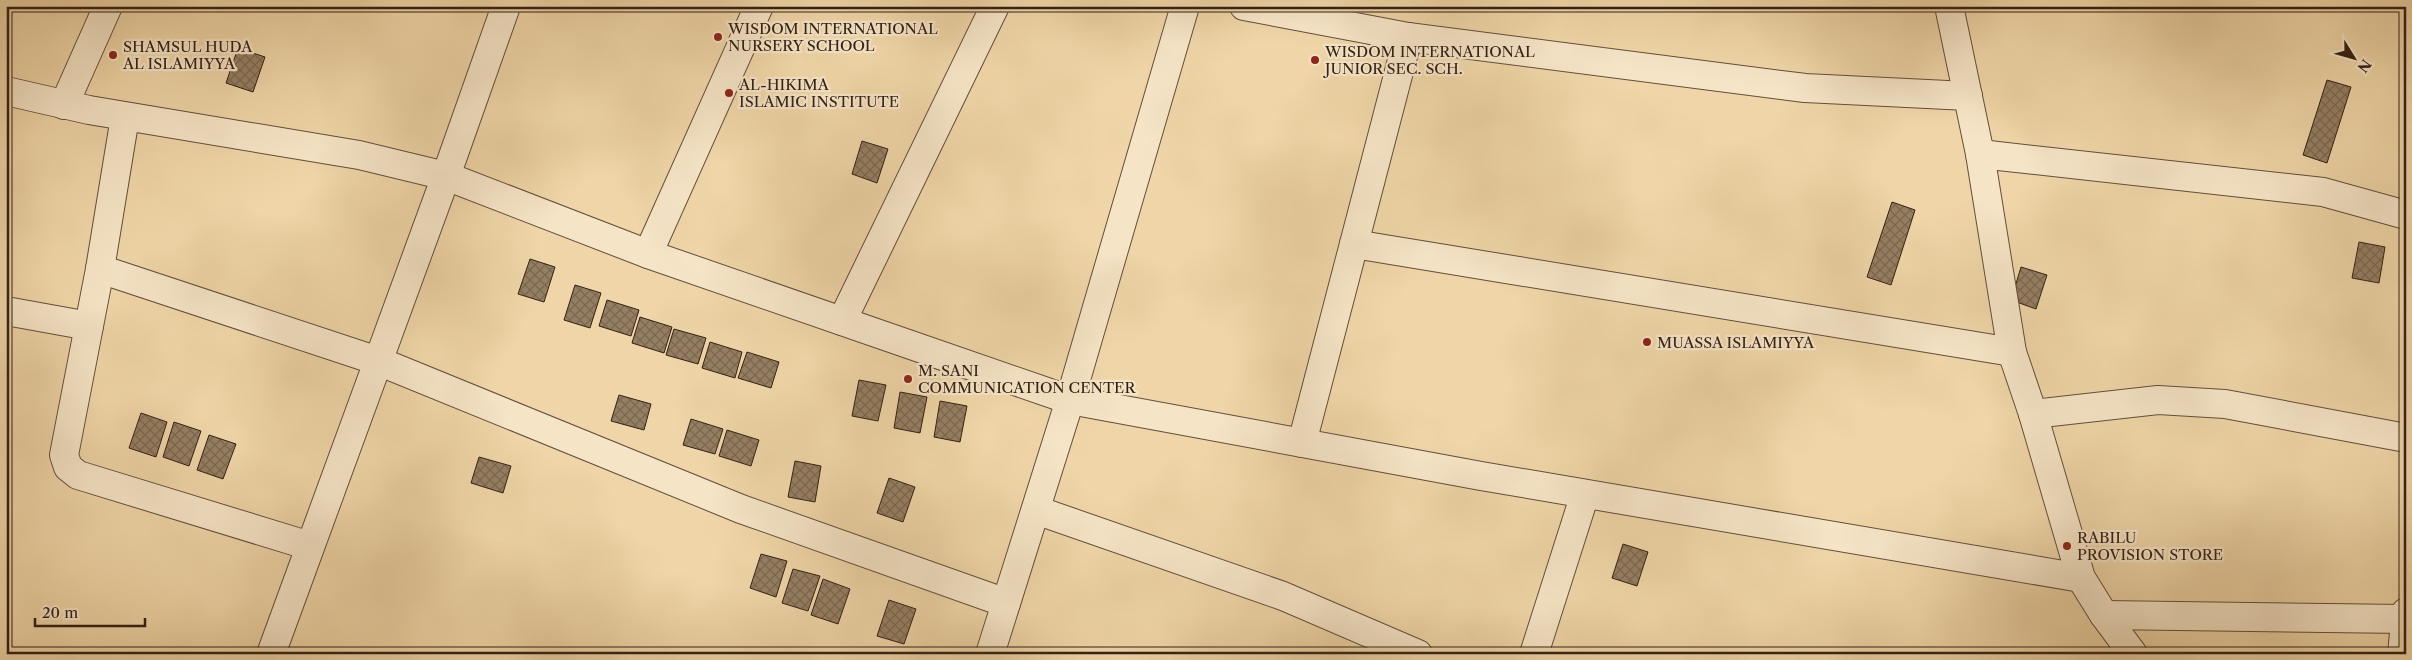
<svg xmlns="http://www.w3.org/2000/svg" width="2412" height="660" font-family="'Libre Caslon Text',serif">
<style>
.building{fill:url(#building-cross-hatch);stroke:#332117}
.lines{fill:none;stroke-linecap:round;stroke-linejoin:round}
.minor-casing{stroke:#624e3b;stroke-width:30}
.minor{stroke:#f5e4c6;stroke-width:28}
.poi-dot{fill:#8f2418;stroke:#f5e4c6;stroke-width:2}
.labels{text-anchor:middle;dominant-baseline:central;stroke-width:4.5;stroke-linejoin:round;paint-order:stroke}
.poi-label{font-size:15px;fill:#332117;stroke:#f5e4c6;text-anchor:start}
</style>
<defs>
<pattern id="building-cross-hatch" width="8" height="8" patternUnits="userSpaceOnUse" patternTransform="scale(1.25)"><rect width="8" height="8" fill="#957f62"/><path d="M0 0l8 8M0 8l8-8" fill="none" stroke="#7a6850"/></pattern>
</defs>
<rect width="100%" height="100%" fill="#efd5a7"/>
<filter id="stains"><feTurbulence type="fractalNoise" baseFrequency=".004" numOctaves="4"/><feColorMatrix values="0 0 0 0 .2 0 0 0 0 .09 0 0 0 0 .02 0 0 0 .5 -.17"/></filter>
<radialGradient id="worn" r=".72"><stop offset=".6" stop-color="#630" stop-opacity="0"/><stop offset="1" stop-color="#630" stop-opacity=".3"/></radialGradient>
<g class="building">
<path d="M238,48l27,9 -12,35 -27,-9z"/>
<path d="M2327,80l24,7 -24,76 -24,-8z"/>
<path d="M862,141l26,8 -11,34 -25,-9z"/>
<path d="M1892,202l23,8 -24,75 -24,-8z"/>
<path d="M2359,242l26,5 -6,36 -27,-5z"/>
<path d="M530,259l25,8 -11,35 -26,-8z"/>
<path d="M2021,267l26,8 -11,34 -25,-9z"/>
<path d="M575,285l26,8 -11,35 -26,-8z"/>
<path d="M607,300l32,10 -8,26 -32,-10z"/>
<path d="M640,317l32,10 -8,26 -32,-10z"/>
<path d="M674,329l32,9 -8,26 -32,-9z"/>
<path d="M710,342l32,10 -7,26 -33,-10z"/>
<path d="M747,352l32,10 -8,26 -33,-10z"/>
<path d="M859,380l27,5 -8,36 -26,-5z"/>
<path d="M900,392l27,5 -7,36 -26,-5z"/>
<path d="M619,395l32,9 -7,26 -33,-9z"/>
<path d="M940,401l27,5 -7,36 -26,-5z"/>
<path d="M141,413l26,9 -11,35 -27,-9z"/>
<path d="M691,419l32,10 -8,25 -32,-9z"/>
<path d="M174,422l27,9 -12,35 -26,-9z"/>
<path d="M727,430l32,10 -8,26 -32,-10z"/>
<path d="M209,435l27,9 -13,35 -26,-9z"/>
<path d="M479,457l32,9 -8,27 -32,-10z"/>
<path d="M795,461l26,5 -6,36 -27,-5z"/>
<path d="M889,478l26,9 -12,35 -26,-9z"/>
<path d="M1623,544l25,8 -11,34 -25,-8z"/>
<path d="M761,554l26,7 -11,36 -26,-9z"/>
<path d="M793,569l27,7 -12,35 -26,-8z"/>
<path d="M823,579l27,10 -12,35 -27,-9z"/>
<path d="M889,600l27,9 -12,35 -27,-8z"/>
</g>
<g class="lines">
<defs>
<g id="minor">
<path d="M1244,6l164,31 397,51 163,8"/>
<path d="M1949,6l31,148 32,198 21,62 48,164 23,37 29,39"/>
<path d="M6,91l83,19 270,45 87,21 202,78 422,146 411,76 600,102"/>
<path d="M64,105l44,-99"/>
<path d="M125,117l-25,152 -36,186 4,12 10,8 232,71"/>
<path d="M1980,154l343,38 83,23"/>
<path d="M1354,244l658,108"/>
<path d="M648,254l111,-248"/>
<path d="M100,269l278,92 363,148 265,94"/>
<path d="M6,311l83,15"/>
<path d="M842,321l153,-315"/>
<path d="M2033,414l125,-14 67,4 181,34"/>
<path d="M1302,443l106,-406"/>
<path d="M1036,510l247,86 135,58"/>
<path d="M2104,615l301,4"/>
<path d="M271,654l175,-478 60,-170"/>
<path d="M990,654l80,-254 115,-394"/>
<path d="M1534,654l51,-160"/>
<path d="M2402,654l4,-42"/>
</g>
</defs>
<use href="#minor" class="minor-casing"/>
<use href="#minor" class="minor"/>
</g>
<g class="poi-dot">
<circle cx="718" cy="37" r="5"/>
<circle cx="113" cy="55" r="5"/>
<circle cx="1315" cy="60" r="5"/>
<circle cx="729" cy="93" r="5"/>
<circle cx="1647" cy="342" r="5"/>
<circle cx="908" cy="379" r="5"/>
<circle cx="2067" cy="546" r="5"/>
</g>
<g class="labels">
<g class="poi-label">
<text x="728" y="28">WISDOM INTERNATIONAL<tspan x="728" dy="17">NURSERY SCHOOL</tspan></text>
<text x="123" y="46">SHAMSUL HUDA<tspan x="123" dy="17">AL ISLAMIYYA</tspan></text>
<text x="1325" y="51">WISDOM INTERNATIONAL<tspan x="1325" dy="17">JUNIOR SEC. SCH.</tspan></text>
<text x="739" y="84">AL-HIKIMA<tspan x="739" dy="17">ISLAMIC INSTITUTE</tspan></text>
<text x="1657" y="342">MUASSA ISLAMIYYA</text>
<text x="918" y="370">M. SANI<tspan x="918" dy="17">COMMUNICATION CENTER</tspan></text>
<text x="2077" y="537">RABILU<tspan x="2077" dy="17">PROVISION STORE</tspan></text>
</g>
</g>
<rect width="2412" height="660" fill="none" stroke="#efd5a7" stroke-width="25"/>
<rect x="8" y="8" width="2397" height="645" fill="none" stroke="#332117" stroke-width="2.5"/>
<rect x="12" y="12" width="2387" height="635" fill="none" stroke="#332117"/>
<g transform="translate(2354 58) rotate(127)" stroke="#f5e4c6" stroke-width="4" paint-order="stroke">
<path d="M0-4L9 19L0 12L-9 19Z" fill="#332117"/>
<text y="-8" font-size="14" font-weight="bold" text-anchor="middle" fill="#332117">N</text>
</g>
<path d="M35 618v8h110v-8" fill="none" stroke="#332117" stroke-width="2.5"/>
<text x="42" y="618" font-size="15" fill="#332117" stroke="#f5e4c6" stroke-width="4" paint-order="stroke">20 m</text>
<rect width="100%" height="100%" filter="url(#stains)"/>
<rect width="100%" height="100%" fill="url(#worn)"/>
</svg>
